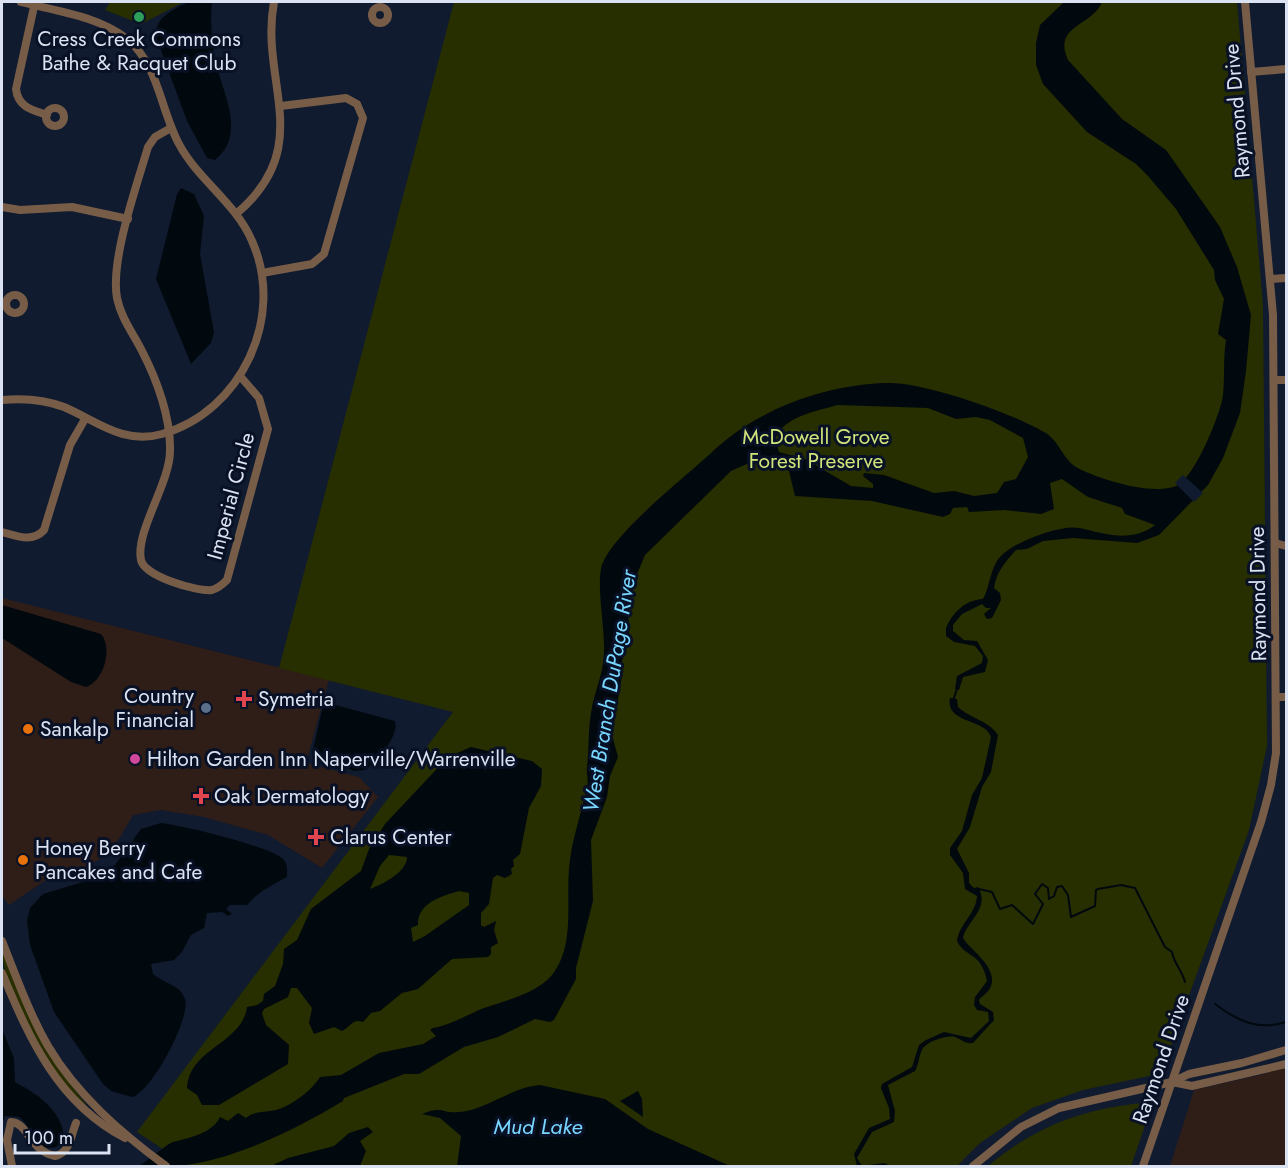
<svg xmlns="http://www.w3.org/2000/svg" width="1288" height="1168" font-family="Jost,sans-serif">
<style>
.commercial{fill:#2f1d18}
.green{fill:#272e00}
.water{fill:#02090e;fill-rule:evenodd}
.pier{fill:#101b2f}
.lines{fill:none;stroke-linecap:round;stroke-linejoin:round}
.stream{stroke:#02090e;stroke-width:2}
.minor{stroke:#775d48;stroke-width:8}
.leisure-dot{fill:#2e9e5b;stroke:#081125;stroke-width:2}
.health-dot{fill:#e0444e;stroke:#081125;stroke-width:2}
.service-dot{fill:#5c6f8a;stroke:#081125;stroke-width:2}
.food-dot{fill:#e8710a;stroke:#081125;stroke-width:2}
.hotel-dot{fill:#d1479c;stroke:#081125;stroke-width:2}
.labels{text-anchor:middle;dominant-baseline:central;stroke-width:6;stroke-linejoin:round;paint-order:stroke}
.poi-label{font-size:21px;fill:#dbe2f1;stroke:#081125;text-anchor:start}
.street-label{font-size:21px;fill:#dbe2f1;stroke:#081125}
.park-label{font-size:21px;fill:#d1e47b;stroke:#081125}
.water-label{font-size:22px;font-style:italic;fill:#79d6ff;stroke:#081125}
</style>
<rect width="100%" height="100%" fill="#101b2f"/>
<g class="commercial">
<path d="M2,598l327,82 -23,83 53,14 19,20 -56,71 -54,-33 -64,-18 -43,-7 -28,5 -14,24 -18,19 -21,13 -31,7 -40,27 -7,-9z"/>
<path d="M1286,1066v100h-116l24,-76 66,-15z"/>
</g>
<g class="green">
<path d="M110,2h74l-43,22 -36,-14z"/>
<path d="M454,2h783l26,303 4,441 -18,84 -83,229 -12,16 -71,15 -51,18 -52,35 -23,23h-778l5,-3 -47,-31 316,-420 -174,-44z"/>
<path d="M2,949l69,136 17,22c-34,-25 -86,-116 -86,-158z"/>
<path d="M1144,1103l5,2v9l-18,52h-143c46,-39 96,-58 156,-63z"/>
</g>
<g class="water">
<path d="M189,2h23c-2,20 0,41 4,61 7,31 31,72 -1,97l-8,-2 -20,-37 -31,-84c-2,-20 18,-28 33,-35z"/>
<path d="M1064,2h38c-9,24 -50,23 -34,58l54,59 44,31 54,77 17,40 14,48 -5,56 -6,42 -17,45 -15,27 -49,50 -22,8 -64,-5 -30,3 -16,8 -11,1c-10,11 -20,22 -22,38l6,5 1,7 -9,18 -5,1 -3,-5 7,-6h-5l-4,-4 -20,10 -9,11v6l11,9 13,1 11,19 -3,12 -22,5 -4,13 -4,-1 2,-13 25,-13 1,-7 -8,-10 -21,-4 -8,-6v-8c7,-16 19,-28 37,-29 7,-12 7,-31 17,-42 13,-15 61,-33 80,-29 25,6 52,15 75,-3l-30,-11 -3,-6 -34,-11 -26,-18 -12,4 4,26 -13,5 -37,-4 -35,2 -2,-5 -14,1 -3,6 -7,3 -71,-16 -77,-5 -6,-25 -31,-12 -27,12 -86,84 -17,41 1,43 -8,25 2,6 -11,65 6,22 -8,19 -3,21 -16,43 2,61 -17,67v11l-22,41 -4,2 -15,-3 -37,18 -34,10 -45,27h-15l-60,24 -1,3c-46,28 -113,61 -167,65 -12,2 -25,0 -37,0 7,-4 28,-22 34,-24 16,-4 40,-9 47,-25l8,4 10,-8 8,5c9,-8 22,-5 33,-9 15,-5 33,-19 41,-32l21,-2 38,-22 44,-9 13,-8 -6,-6 3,-2c18,-3 33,-13 51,-20 22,-8 52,-14 68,-33 23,-29 14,-71 17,-106 2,-27 12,-55 18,-81 2,-8 -1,-14 0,-21 2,-17 1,-36 4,-54 3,-21 13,-40 13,-61 1,-23 -7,-62 -3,-83 5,-30 84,-92 109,-115 46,-44 112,-69 176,-71 36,-2 126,30 158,49 15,8 18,26 32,35 21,12 87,33 106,15 16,-15 38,-66 41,-87 2,-19 0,-37 3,-55l-8,-6 6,-35 -9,-19 -1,-10 -38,-61 -28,-33 -12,-12 -49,-32 -44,-48 -7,-19v-22l4,-18zM838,405l90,3 28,11 20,-2 14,3 33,18 5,19 -12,22 -12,3 -7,11 -23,3 -20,-5 -20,2 -50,-18 -20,-2 -1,3 10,8v4l-22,-2 -46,-27 -26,-7 -4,-13c9,-23 42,-28 63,-34z"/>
<path d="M181,188l13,6 10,22 -4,38 14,78 -3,11 -20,21 -35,-85 21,-85z"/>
<path d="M2,605l99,29c12,14 3,47 -15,53l-15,-5 -69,-44z"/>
<path d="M950,698l7,1 1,8c13,12 30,13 40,28l-7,37 -9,15 -12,40 -13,22 12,24v10l5,5 4,-1c12,21 -9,32 -15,50 2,10 40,31 26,53 -3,4 -7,6 -10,10l1,4 13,8 1,8 -21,23c-8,1 -11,-3 -18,-6 -8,-2 -26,4 -32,11 -4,6 -4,16 -8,23l-27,14 7,26 -1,11 -22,10 -15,26 5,8 22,-3 7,3h-34l-3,-12 15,-26 21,-9 -1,-11 -8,-20 1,-4 30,-17 7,-22 7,-5 18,-8 27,6 18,-17 -1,-9 -11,-2 -3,-5 1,-8 12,-16c-6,-30 -22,-23 -30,-40 2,-17 19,-27 20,-45l-12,-7 -2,-16 -13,-18v-7l12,-17 10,-36 10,-17 9,-41c-6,-19 -46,-13 -41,-39z"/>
<path d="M328,703l67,18c5,14 -19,42 -30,49l-11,1 -42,-17 10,-44z"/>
<path d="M471,747l61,14 10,8 -1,17 -12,22 -9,46 -7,6 1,6 -3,3 1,5 -7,4 -8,-3 -4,3 -4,26 -8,9v12l3,2 12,-6 -2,9 4,13 -7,4v7l-3,3 -36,2 -34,30 -16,4 -22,18 -9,2 -8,9c-11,-4 -13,6 -21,9l-8,-4 -20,7 -5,-11 3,-15 -15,-20h-6l-3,9 -24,12 -2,4 4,12 23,20 -1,19 -69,41h-17l-5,-10 -10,-7c2,-40 55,-44 60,-81l10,-2 6,-4 1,-7 11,-8 8,-22 1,-15 13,-9 14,-31 50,-38 8,-22 16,-25 63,-67zM389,855l18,2c0,15 -24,27 -37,32l10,-23zM459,891l10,2v12l-44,31 -12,6 -2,-14 7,-3c-1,-22 24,-29 41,-34z"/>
<path d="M161,823c19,2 113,24 123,37 4,5 3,11 3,17 -15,8 -28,14 -40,28h-17l-4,4 6,5 -4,2 -6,-4 -15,1 -3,15 -13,7 -9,17 -8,8 -23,4 2,10c10,9 28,11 32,25 6,19 -34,94 -53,98l-21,-6 -8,-7 -49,-72 -24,-67 -3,-25 3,-12 13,-14 53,-16 19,-13 26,-36z"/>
<path d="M2,1029l12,29 1,24c21,11 47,28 49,55l-8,10c-22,5 -23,-20 -37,-30l-14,-1 -3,8z"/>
<path d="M540,1085l65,14 43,30 82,37h-273l4,-30 -21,-18 -18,-4c20,-9 21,0 37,-2 28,-2 52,-25 81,-27z"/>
<path d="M638,1091l4,8 1,18 -23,-16z"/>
<path d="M368,1127l5,5 -13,9 6,10 -6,15h-89l17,-8 46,-12 15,-13z"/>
</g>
<path class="pier" d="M1183,475l20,18 -9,9 -19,-19z"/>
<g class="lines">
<g class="stream">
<path d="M953,701l4,-12"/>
<path d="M979,889l13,3 8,17 12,-4 21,19 10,-20 -8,-10 7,-10 6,4 1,11 5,-3 3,-9 5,-1 6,9 3,22 24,-11 1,-16 2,-1 23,-4 14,3 30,59 7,5c2,12 10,18 13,30"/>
<path d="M1215,1004c23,17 43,27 71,18"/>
</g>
<g class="minor">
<path d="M35,2l-19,87c2,18 16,21 31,26"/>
<circle cx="380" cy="15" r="8"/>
<path d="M1251,72l35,-3"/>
<circle cx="55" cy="117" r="9"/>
<path d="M171,128l-16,9 -7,10c-11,38 -38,113 -31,151 4,20 16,35 25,53 15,29 29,67 28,100 0,32 -35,81 -29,109 3,16 56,32 71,30 7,-2 11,-6 15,-10l41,-151 -9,-31 -19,-22"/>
<path d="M2,207l18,3 52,-3 56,12"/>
<path d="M236,214c81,-68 23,-132 38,-212"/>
<path d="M262,273l50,-9 12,-10 39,-136 -6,-14 -11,-6 -65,8"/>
<path d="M1271,279l15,-1"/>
<circle cx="15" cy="304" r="9"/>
<path d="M1274,380h12"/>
<path d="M2,400c21,-2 41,-1 62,7 33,14 59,38 98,27 79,-22 124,-117 90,-193 -16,-38 -54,-61 -73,-97 -19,-35 -20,-79 -52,-105 -29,-23 -71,-28 -106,-37"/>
<path d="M2,532c15,4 30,11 42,-2l26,-85 15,-26"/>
<path d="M1275,543l11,3"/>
<path d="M1277,697h9"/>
<path d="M2,941c14,35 27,72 46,105 29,49 73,87 118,120"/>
<path d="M2,973c28,67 56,130 123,165"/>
<path d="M1172,1082l20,4 94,-22"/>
<path d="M12,1166l-5,-26 4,-18c18,1 18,29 44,34 15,-3 16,-21 21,-33"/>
<path d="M973,1166l48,-39 38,-19 113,-26 17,-8 53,-11 44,-13"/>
<path d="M1143,1166l118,-344 10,-37 5,-32 -3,-438 -28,-313"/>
</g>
</g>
<circle class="leisure-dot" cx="139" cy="17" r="6"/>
<g class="health-dot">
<path d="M241 690h6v6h6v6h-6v6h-6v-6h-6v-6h6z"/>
<path d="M198 787h6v6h6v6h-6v6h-6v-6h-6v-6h6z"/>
<path d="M313 828h6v6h6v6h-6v6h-6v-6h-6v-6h6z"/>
</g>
<circle class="service-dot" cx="206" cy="708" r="6"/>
<g class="food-dot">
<circle cx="28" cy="729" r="6"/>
<circle cx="23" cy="860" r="6"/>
</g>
<circle class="hotel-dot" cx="135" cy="759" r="6"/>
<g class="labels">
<g class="poi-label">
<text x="139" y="39" text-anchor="middle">Cress Creek Commons<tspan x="139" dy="24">Bathe &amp; Racquet Club</tspan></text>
<text x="194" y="696" text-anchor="end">Country<tspan x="194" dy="24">Financial</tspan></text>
<text x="258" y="699">Symetria</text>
<text x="40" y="729">Sankalp</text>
<text x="147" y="759">Hilton Garden Inn Naperville/Warrenville</text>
<text x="214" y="796">Oak Dermatology</text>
<text x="330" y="837">Clarus Center</text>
<text x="35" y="848">Honey Berry<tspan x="35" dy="24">Pancakes and Cafe</tspan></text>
</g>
<g class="street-label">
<text transform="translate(1237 111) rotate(-95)">Raymond Drive</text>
<text transform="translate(231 496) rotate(-75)">Imperial Circle</text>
<text transform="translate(1258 594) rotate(-91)">Raymond Drive</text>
<text transform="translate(1161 1059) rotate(-71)">Raymond Drive</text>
</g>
<g class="park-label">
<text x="816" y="437">McDowell Grove<tspan x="816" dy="24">Forest Preserve</tspan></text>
</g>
<g class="water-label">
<text transform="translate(609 691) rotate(-81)">West Branch DuPage River</text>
<text x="538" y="1126">Mud Lake</text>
</g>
</g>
<rect width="1288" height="1168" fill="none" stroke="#dbe2f1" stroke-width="6"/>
<path d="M15 1144v9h94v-9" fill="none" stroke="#dbe2f1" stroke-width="3"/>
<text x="24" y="1144" font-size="18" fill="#dbe2f1" stroke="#081125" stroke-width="4.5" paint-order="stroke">100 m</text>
</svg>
